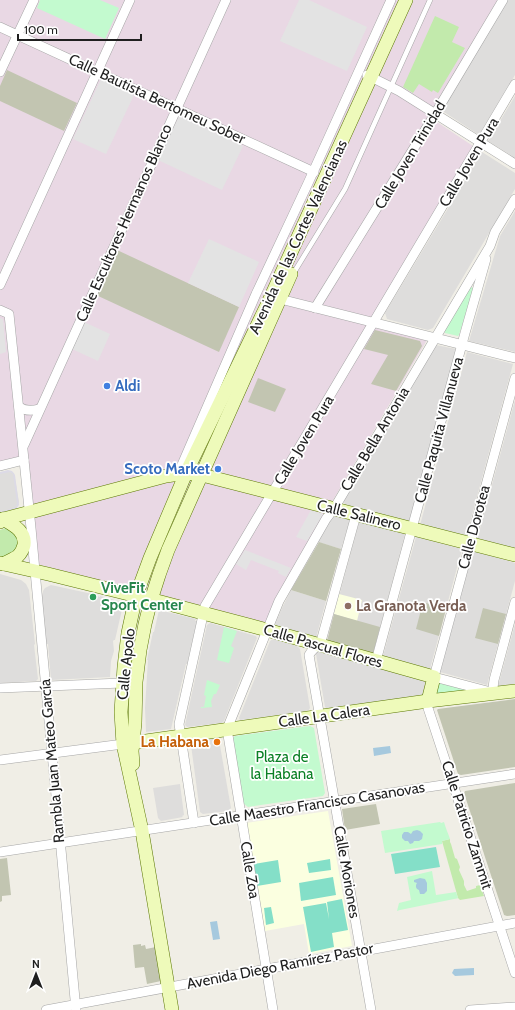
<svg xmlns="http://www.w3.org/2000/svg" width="515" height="1010" font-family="Cabin,sans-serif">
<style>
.residential{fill:#dedddc}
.industrial{fill:#e9d8e4}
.education{fill:#fbffe0}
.construction{fill:#c2c5b1}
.grass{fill:#c2eaac}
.park{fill:#c3facf}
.pitch{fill:#84dfc8}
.parking{fill:#e3e3e3}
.plaza{fill:#dcdae6}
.water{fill:#a6c9de}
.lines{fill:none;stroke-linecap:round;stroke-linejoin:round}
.lane-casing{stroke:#a6a6a6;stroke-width:5.5}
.street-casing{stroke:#a6a6a6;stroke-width:10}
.secondary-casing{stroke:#5c7805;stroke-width:14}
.lane{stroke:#fff;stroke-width:4.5}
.street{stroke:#fff;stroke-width:9}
.secondary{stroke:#eefaba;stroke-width:13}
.shop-dot{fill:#3f7fe0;stroke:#fff;stroke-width:1.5}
.leisure-dot{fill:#2e9e5b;stroke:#fff;stroke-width:1.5}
.education-dot{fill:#8d6e63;stroke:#fff;stroke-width:1.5}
.food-dot{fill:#e8710a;stroke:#fff;stroke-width:1.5}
.labels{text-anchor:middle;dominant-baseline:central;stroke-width:3.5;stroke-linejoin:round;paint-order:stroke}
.street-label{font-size:15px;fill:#1f1f1f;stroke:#fff}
.shop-label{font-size:15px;font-weight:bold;fill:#366cbe;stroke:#fff;text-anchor:start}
.leisure-label{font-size:15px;font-weight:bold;fill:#27864d;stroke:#fff;text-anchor:start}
.education-label{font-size:15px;font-weight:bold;fill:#785e54;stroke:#fff;text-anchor:start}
.food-label{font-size:15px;font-weight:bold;fill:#c56008;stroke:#fff;text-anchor:end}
.park-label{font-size:15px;fill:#0b8025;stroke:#fff}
</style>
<rect width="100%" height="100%" fill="#f0eee6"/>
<g class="residential">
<path d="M507,0h8v75l-36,60 -38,-25z"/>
<path d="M515,96v62l-27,-17z"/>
<path d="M482,152l33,21v16l-82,139 -5,2 -41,-11 -2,-6z"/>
<path d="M515,211v141l-46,-11 31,-105z"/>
<path d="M436,345l20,4 -47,174 -63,-16 -3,-7z"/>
<path d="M467,352l46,12 -47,173 -46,-12z"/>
<path d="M515,400v149l-38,-9z"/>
<path d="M8,471l6,2 5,29 -3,6 -16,5v-40z"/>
<path d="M333,516l17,4 -9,29 -23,-7z"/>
<path d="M359,522l46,12 -32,120 -46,-13z"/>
<path d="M416,537l46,12 -32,120 -47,-13z"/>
<path d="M473,551l42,12v18l-28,104 -47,-13z"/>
<path d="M0,574l21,6 5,4 3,6 6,54 -1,1 4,34 -2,2 -36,2z"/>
<path d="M51,585l46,10v1l3,1v-1l22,6 1,3 -8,35h-1l-1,1 1,10 -3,10 -1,16 -59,3 -3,-36h-2l-4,-48 1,-5 2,-3z"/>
<path d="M291,590l35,11 -10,37 -42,-11 8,-19z"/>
<path d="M159,610l37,9 -1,2h2l-10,43h-1l-15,65 -25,3 -1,-24 3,-48h-1l6,-28h1z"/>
<path d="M210,623l46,13 1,2 -33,83 -2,2 -35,4 -2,-2 10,-46 12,-54z"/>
<path d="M515,624v60l-17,2 14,-51z"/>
<path d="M273,639l24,7 3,3 10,59 -2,3 -68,9 -1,-2 31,-77z"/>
<path d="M318,651l89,25 18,3 2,5 -3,11 -3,2 -93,12 -3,-2 -9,-53z"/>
<path d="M216,738l3,2 12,68 -3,3 -25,3 -3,-2 -9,-67 2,-4z"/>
<path d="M180,784l4,31 -2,1 1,1 -22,4 -3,-3 -5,-30z"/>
</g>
<path class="industrial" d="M0,0h498l-70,116 45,30 -106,180 60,14 -152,259 -10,26 -228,-61 -9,-108 -28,7z"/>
<g class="education">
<path d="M339,594l23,6 -5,21 -23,-7z"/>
<path d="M328,811l24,135 -43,8 -5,-30 -39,7 -19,-108z"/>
</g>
<g class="construction">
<path d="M7,70l70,33 -13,28 -64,-30v-15z"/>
<path d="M117,250l122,57 -20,45 -123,-57z"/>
<path d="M375,330l45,11 2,5 -26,45 -25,-7 17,-29 -24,-6z"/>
<path d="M258,378l28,11 -11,23 -27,-10z"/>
<path d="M319,542l22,7 -15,52 -35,-11z"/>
<path d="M423,602l23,7 -7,27 -23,-7z"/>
<path d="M483,608l23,6 -8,30 -23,-6z"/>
<path d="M334,614l46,13 -7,27 -46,-13z"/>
<path d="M515,699v68l-54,8 -3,-1 -21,-64 1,-1z"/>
<path d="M515,783v132l-8,1 -3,-1 -40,-122 1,-2z"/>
<path d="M376,804l4,20 -35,6 -3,-21z"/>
<path d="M7,858l4,37 -9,1v5l-2,1v-43z"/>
<path d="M141,944v2l4,-1 1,4 10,-2 5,34 -14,3 -3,-17 -9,1 -2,-23z"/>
</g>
<g class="grass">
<path d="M435,16l24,11 -7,15 13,6 -27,45 -5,-3 -1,2 -13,-8 -6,9 -10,-6z"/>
<path d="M6,528l10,3 4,17 -17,9 -3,-1v-26z"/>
<path d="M450,839v3l1,2 4,14 2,1 3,8 -1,3 5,11v4l3,6 9,-3v-2l4,-1 4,11 -24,4 -2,-2 -16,-57z"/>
</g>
<g class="park">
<path d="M40,0h60l19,8 -14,31 -68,-31z"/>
<path d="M471,287l2,1v2l-14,45 -1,1 -13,-3 -1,-2z"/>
<path d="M224,627l13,4 -6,15 3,2 -5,15 -12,-3z"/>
<path d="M207,680l13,5 -4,9h-2l-3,7 1,6 -11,1v-1h3l2,-11 -2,-1z"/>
<path d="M437,682l31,8 -33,6z"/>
<path d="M310,726l4,2 11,65 -2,3 -75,11 -5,-4 -11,-64 3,-3z"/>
<path d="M440,822l1,1 3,-1c2,7 4,11 6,17l-8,2v3l-57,9 -4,-22z"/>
<path d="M432,871l4,24 20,-3 2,6h1l-59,12 -3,1 2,-8 12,-3 -4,-23z"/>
</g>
<g class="pitch">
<path d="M436,847l4,20 -45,7 -4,-20z"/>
<path d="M330,859l1,11 -22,3 -2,-10z"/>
<path d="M278,860l3,22 -24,4 -3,-22z"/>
<path d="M333,877l3,18 -35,6 -2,-18z"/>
<path d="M342,899l6,31 -16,3 2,14 -23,5 -8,-45 23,-4 3,16 -2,-17z"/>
<path d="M271,907l3,16 -8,2 -2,-17z"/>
</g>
<g class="parking">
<path d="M299,0h10l58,27 -20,44 -67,-30z"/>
<path d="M101,79l33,16 -28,59 -33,-15z"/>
<path d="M179,116l64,30 -21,44 -64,-30z"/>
<path d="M209,239l50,23 -20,45 -51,-24z"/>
<path d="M0,318l3,1 3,33 -6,2z"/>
<path d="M84,322l26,12 -12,27 -26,-12z"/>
<path d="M311,510l12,4 -16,27 -11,-4z"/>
<path d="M245,550l46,18 -5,9 -8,-4 1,-2 -28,-11 -5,10 -10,-6z"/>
</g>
<path class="plaza" d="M8,470l4,1 3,4 4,30 -3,4 -16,4v-1l14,-4 2,-2 1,-2 -4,-30 -3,-2 -10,2v-2z"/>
<g class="water">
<path d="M390,746l1,7 -17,3 -1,-8z"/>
<path d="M417,830l3,1 3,3 -1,5 -3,2h-5l-1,2 -3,1 -2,-3h-3l-3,-3v-3l2,-3h4l3,2 2,-3z"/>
<path d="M420,878l5,1 2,4v8l-3,3h-4l-1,-4c-3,-1 -4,-4 -2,-7l-3,-1v-2z"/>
<path d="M217,921l3,18 -7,1 -3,-18z"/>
<path d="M474,968v7l-19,1 -3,-3 2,-4z"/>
</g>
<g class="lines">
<defs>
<path id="lane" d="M293,274l52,-85 40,-89 45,-100"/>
<g id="street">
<path d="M0,27l314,145"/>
<path d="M0,72l34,-72"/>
<path d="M367,75l32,16 116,73"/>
<path d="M0,285l130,-285"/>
<path d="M280,299l235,59"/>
<path d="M315,308l120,-194 68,-114"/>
<path d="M0,310l9,4 22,214 45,482"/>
<path d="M19,407c6,4 13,4 20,2"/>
<path d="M24,445l202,-445"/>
<path d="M0,466l24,-6"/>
<path d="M178,474l78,-180 53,-113 82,-181"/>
<path d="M356,515l-36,130c-5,2 -8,5 -11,10l62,355"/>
<path d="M376,661l89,-328 21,-74"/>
<path d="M0,688l122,-5"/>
<path d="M491,692l-57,-15 81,-299"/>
<path d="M494,693l-1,-5 1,-8 21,-78"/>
<path d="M428,701v7l87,265"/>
<path d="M0,760l123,-16"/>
<path d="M194,823l-15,-99 26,-118 310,-522"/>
<path d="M0,852l515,-78"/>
<path d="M46,1010l469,-87"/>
<path d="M273,1010l-46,-281 52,-128 47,-82 9,-12 155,-261 5,-14 20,-33"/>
<path d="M470,1010l45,-3"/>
</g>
<g id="secondary">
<path d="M0,520l166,-44 20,-3 16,2 313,80"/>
<path d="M0,522l3,-3c10,6 23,12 21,26 -1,4 -3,8 -6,11 -4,3 -10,5 -15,8"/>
<path d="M0,563l48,11 113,28 106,28 167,47 -6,24"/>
<path d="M132,743l296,-42 87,-10"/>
<path d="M133,764l-1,-13 3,-28 1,-41 4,-32 5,-26 6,-24 8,-25 9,-25 123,-276"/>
<path d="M172,1010l-30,-179 -19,-87 -2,-32 3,-45 4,-34 8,-37 14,-38 36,-85 82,-170 138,-303"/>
</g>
</defs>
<use href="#lane" class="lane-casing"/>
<use href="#street" class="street-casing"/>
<use href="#secondary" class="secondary-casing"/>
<use href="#lane" class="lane"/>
<use href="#street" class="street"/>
<use href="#secondary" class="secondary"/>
</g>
<g class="shop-dot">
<circle cx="107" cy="386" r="4"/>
<circle cx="218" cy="469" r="4"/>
</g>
<circle class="leisure-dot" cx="93" cy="597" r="4"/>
<circle class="education-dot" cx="348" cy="606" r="4"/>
<circle class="food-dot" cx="217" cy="742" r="4"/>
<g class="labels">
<g class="street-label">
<text transform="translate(157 99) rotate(25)">Calle Bautista Bertomeu Sober</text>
<text transform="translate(410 155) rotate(-59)">Calle Joven Trinidad</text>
<text transform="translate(469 162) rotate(-59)">Calle Joven Pura</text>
<text transform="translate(124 223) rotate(-66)">Calle Escultores Hermanos Blanco</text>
<text transform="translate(298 237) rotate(-65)">Avenida de las Cortes Valencianas</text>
<text transform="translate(439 430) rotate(-75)">Calle Paquita Villanueva</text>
<text transform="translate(375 439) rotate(-59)">Calle Bella Antonia</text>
<text transform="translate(304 440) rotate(-59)">Calle Joven Pura</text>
<text transform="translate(359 515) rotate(14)">Calle Salinero</text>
<text transform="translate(474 527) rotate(-75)">Calle Dorotea</text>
<text transform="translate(323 646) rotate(16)">Calle Pascual Flores</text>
<text transform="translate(126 664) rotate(-84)">Calle Apolo</text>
<text transform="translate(324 716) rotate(-8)">Calle La Calera</text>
<text transform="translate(52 761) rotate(-95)">Rambla Juan Mateo García</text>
<text transform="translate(317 804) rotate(-9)">Calle Maestro Francisco Casanovas</text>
<text transform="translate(467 825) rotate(72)">Calle Patricio Zammit</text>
<text transform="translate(250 870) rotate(81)">Calle Zoa</text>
<text transform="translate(347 872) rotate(80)">Calle Moriones</text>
<text transform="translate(280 966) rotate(-11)">Avenida Diego Ramírez Pastor</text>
</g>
<g class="shop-label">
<text x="115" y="386">Aldi</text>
<text x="210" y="469" text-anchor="end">Scoto Market</text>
</g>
<g class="leisure-label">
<text x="101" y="588">ViveFit<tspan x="101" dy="17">Sport Center</tspan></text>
</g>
<g class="education-label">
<text x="356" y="606">La Granota Verda</text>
</g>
<g class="food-label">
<text x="209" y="742">La Habana</text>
</g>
<g class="park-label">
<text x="282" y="757">Plaza de<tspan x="282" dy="17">la Habana</tspan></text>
</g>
</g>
<g transform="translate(36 974)" stroke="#ffffff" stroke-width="3" paint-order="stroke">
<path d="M0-3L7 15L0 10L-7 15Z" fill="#1f1f1f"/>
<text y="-6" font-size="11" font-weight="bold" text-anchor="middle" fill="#1f1f1f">N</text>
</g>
<path d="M18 34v6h123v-6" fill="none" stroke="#1f1f1f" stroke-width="2"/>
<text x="24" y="34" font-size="12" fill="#1f1f1f" stroke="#ffffff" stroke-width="3" paint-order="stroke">100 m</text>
</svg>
